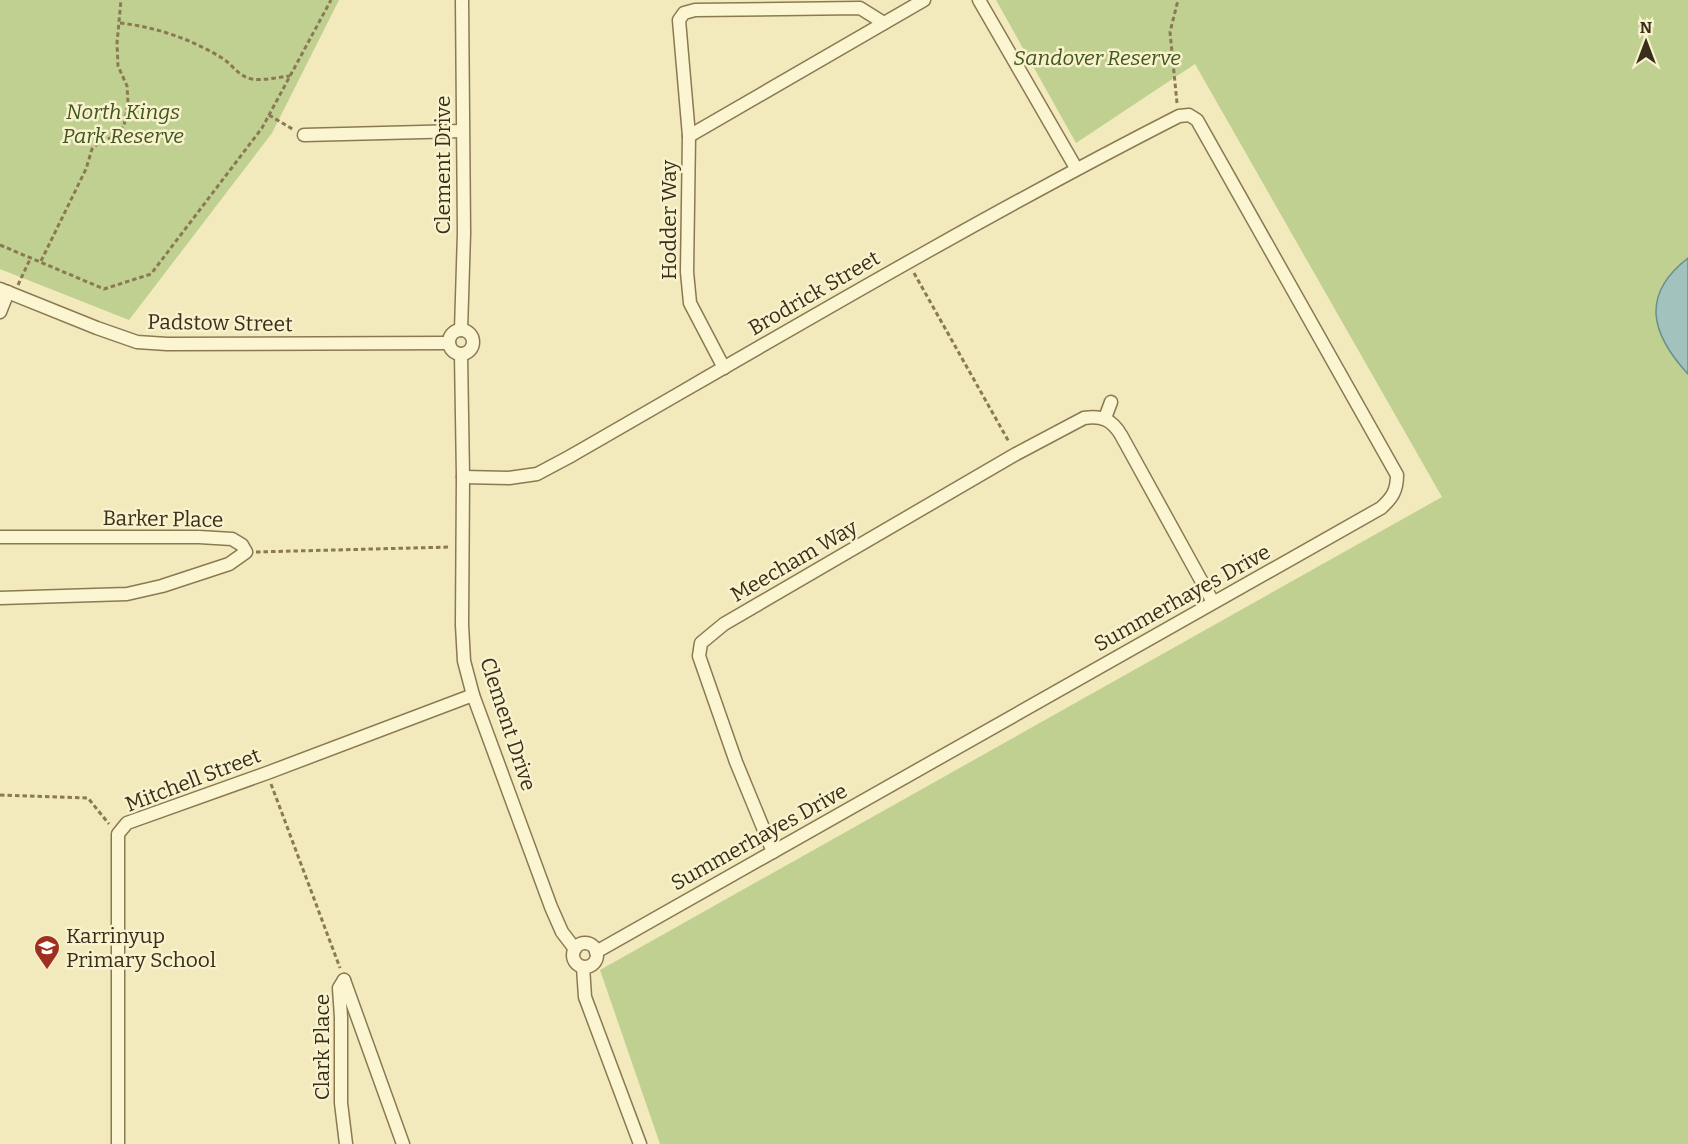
<svg xmlns="http://www.w3.org/2000/svg" width="1688" height="1144" font-family="Bitter,serif">
<style>
.green{fill:#c0d090}
.water{fill:#a1c2bd;stroke:#68918c;stroke-width:1.5}
.lines{fill:none;stroke-linecap:round;stroke-linejoin:round}
.street-casing{stroke:#8b7954;stroke-width:15}
.path{stroke:#8b7954;stroke-width:3;stroke-dasharray:4.5 3;stroke-linecap:butt}
.street{stroke:#fcf5d1;stroke-width:12}
.labels{text-anchor:middle;dominant-baseline:central;stroke-width:5;stroke-linejoin:round;paint-order:stroke}
.park-label{font-size:21px;font-style:italic;fill:#41571f;stroke:#f8f2cd}
.street-label{font-size:21px;fill:#392d1b;stroke:#f8f2cd}
.poi-label{font-size:21px;fill:#392d1b;stroke:#f8f2cd;text-anchor:start}
</style>
<rect width="100%" height="100%" fill="#f2e9bd"/>
<g class="green">
<path d="M0,0h339l-67,133 -143,187 -129,-51z"/>
<path d="M996,0h692v1144h-1028l-60,-174 842,-473 -247,-433 -119,79z"/>
</g>
<path class="water" d="M1688,258v116c-37,-40 -48,-79 0,-116z"/>
<g class="lines">
<defs>
<g id="street">
<path d="M979,0l97,168"/>
<path d="M304,135l158,-4"/>
<path d="M689,136l235,-136"/>
<path d="M0,289l97,39 40,14 30,2 282,-1"/>
<path d="M0,312l8,-20"/>
<circle cx="461" cy="342" r="12"/>
<path d="M461,330l3,-97 -2,-233"/>
<path d="M461,354l2,123 -1,148 2,36 9,34 78,212 11,25 13,17"/>
<path d="M724,368l-34,-65 -3,-31 2,-136 -10,-116 5,-7 11,-3 165,-2 24,15"/>
<path d="M1105,418l6,-16"/>
<path d="M463,477l46,1 28,-4 32,-17c202,-116 402,-235 610,-341l10,-1 8,5 200,355c0,16 -5,23 -16,33l-785,444"/>
<path d="M0,537h199l33,2 10,6 4,7 -17,12 -67,22 -35,8 -127,4"/>
<path d="M773,852l-37,-90 -37,-106 2,-13 23,-19 292,-170 68,-36c18,-3 28,2 37,17l92,167"/>
<circle cx="585" cy="955" r="12"/>
<path d="M583,967l2,30 55,147"/>
<path d="M344,980l59,164"/>
<path d="M344,980l-5,8 2,29v86l5,41"/>
<path d="M118,1144v-310l9,-11 140,-50 206,-78"/>
</g>
</defs>
<use href="#street" class="street-casing"/>
<g class="path">
<path d="M120,23c36,4 71,16 102,35 11,7 16,18 30,21 11,2 26,-2 38,-3"/>
<path d="M1177,103l-7,-71 8,-32"/>
<path d="M269,115l25,15"/>
<path d="M0,245l104,44 47,-15 111,-146 69,-128"/>
<path d="M41,261l45,-92 6,-20 8,-7 13,-5 11,-11 4,-23 -1,-17 -9,-20 -1,-23 4,-43"/>
<path d="M914,273l95,169"/>
<path d="M18,285l13,-28"/>
<path d="M256,552l195,-5"/>
<path d="M271,784l69,184"/>
<path d="M0,795l88,3 21,26"/>
</g>
<use href="#street" class="street"/>
</g>
<defs>
<symbol id="school-pin" viewBox="-11 -11 22 30"><path d="M0 17L-7.5 6A9.5 9.5 0 1 1 7.5 6Z" fill="#9f301f" stroke="#f8f2cd"/><path d="M0-5L7-2L0 1L-7-2ZM-4 1L0 2.5L4 1V4Q0 6-4 4Z" fill="#fff"/></symbol>
</defs>
<g fill-rule="evenodd">
<use href="#school-pin" x="32" y="933" width="30" height="40"/>
</g>
<g class="labels">
<g class="park-label">
<text x="1097" y="58">Sandover Reserve</text>
<text x="123" y="112">North Kings<tspan x="123" dy="24">Park Reserve</tspan></text>
</g>
<g class="street-label">
<text transform="translate(443 165) rotate(-90)">Clement Drive</text>
<text transform="translate(669 220) rotate(-90)">Hodder Way</text>
<text transform="translate(814 293) rotate(-30)">Brodrick Street</text>
<text transform="translate(220 323) rotate(1)">Padstow Street</text>
<text transform="translate(163 519) rotate(1)">Barker Place</text>
<text transform="translate(794 561) rotate(-30)">Meecham Way</text>
<text transform="translate(1182 598) rotate(-29)">Summerhayes Drive</text>
<text transform="translate(508 724) rotate(72)">Clement Drive</text>
<text transform="translate(193 780) rotate(-21)">Mitchell Street</text>
<text transform="translate(759 837) rotate(-29)">Summerhayes Drive</text>
<text transform="translate(322 1047) rotate(-90)">Clark Place</text>
</g>
<g class="poi-label">
<text x="66" y="936">Karrinyup<tspan x="66" dy="24">Primary School</tspan></text>
</g>
</g>
<g transform="translate(1646 42)" stroke="#f8f2cd" stroke-width="4.5" paint-order="stroke">
<path d="M0-4.5L10 22L0 15L-10 22Z" fill="#392d1b"/>
<text y="-9" font-size="16" font-weight="bold" text-anchor="middle" fill="#392d1b">N</text>
</g>
</svg>
